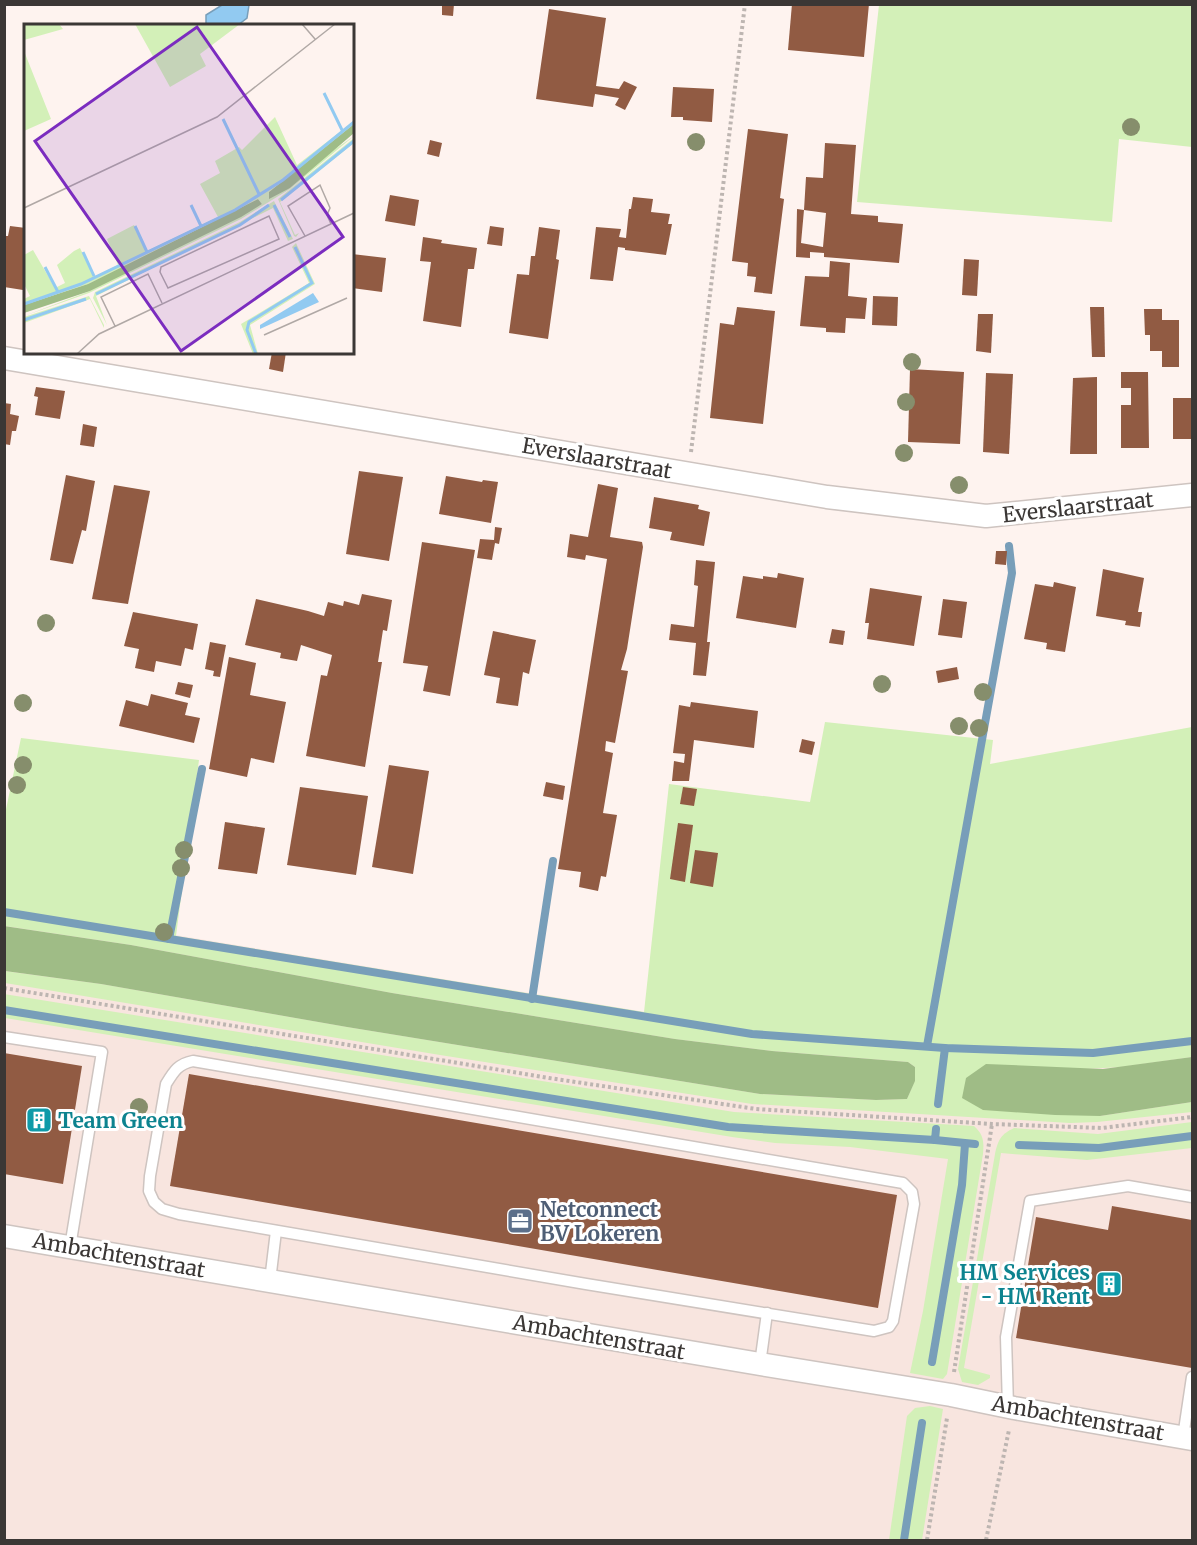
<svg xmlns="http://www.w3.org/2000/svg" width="1197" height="1545" font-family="Merriweather,serif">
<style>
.built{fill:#f8e5df}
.green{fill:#d3f0b8}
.forest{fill:#9fbc86}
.water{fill:#92caf1;stroke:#789eb9;stroke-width:1.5}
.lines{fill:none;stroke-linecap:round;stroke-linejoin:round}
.stream{stroke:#789eb9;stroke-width:8}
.building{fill:#915b43}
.service-casing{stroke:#cec4c0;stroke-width:13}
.minor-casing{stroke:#cec4c0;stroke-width:25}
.path{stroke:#bdb5b1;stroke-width:4;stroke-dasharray:3 3;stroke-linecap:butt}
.service{stroke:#fff;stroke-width:10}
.minor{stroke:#fff;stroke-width:22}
.tree{fill:#868e6c}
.labels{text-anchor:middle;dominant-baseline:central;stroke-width:6;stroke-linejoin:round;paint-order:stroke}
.street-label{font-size:21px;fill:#3b3735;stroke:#fff}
.culture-label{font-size:21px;font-weight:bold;fill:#0d838f;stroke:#fff;text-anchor:start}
.service-label{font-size:21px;font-weight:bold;fill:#4e5e75;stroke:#fff;text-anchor:start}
.inset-river{fill:none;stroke:#92caf1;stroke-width:3}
.inset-road{fill:none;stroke:#b0a8a5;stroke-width:1.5}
.view{fill:#7b2cbf;fill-opacity:0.15;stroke:#7b2cbf;stroke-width:3}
.inset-edge{fill:none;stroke:#3b3735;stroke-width:3}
</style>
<rect width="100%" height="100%" fill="#fef3ef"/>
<path class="built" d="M4,907l641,105 547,23v505h-1187z"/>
<g class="green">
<path d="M879,5h313v142l-73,-8 -7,83 -255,-20z"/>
<path d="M825,722l168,18 -3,24 202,-37v330l-70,10 -38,2 16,47 92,-14v10l-95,10 -27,1 -318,-19 -312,-49 -435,-72 -1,-12 97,13 246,43 413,67 116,6 31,-1 8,-19v-13l-7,-5 -136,-11 -97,-12 -283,-46 -261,-48 -126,-19v-112l16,-76 178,22 -23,176 468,76 25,-228 141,18z"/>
<path d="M4,994l730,118 240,14c10,9 10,16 9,28l-36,220 -4,5 -33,-6 13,-62 25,-152 -98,-12 -75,-4 -43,-6 -727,-119z"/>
<path d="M1192,1122v26l-105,12 -86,-7 -37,215 26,7v3l-12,7 -16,-3 -4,-13 37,-215c3,-14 6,-20 19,-26l84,6z"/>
<path d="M930,1406l13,3 -21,131h-33l18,-124 8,-8z"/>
</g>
<g class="forest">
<path d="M4,926l127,19 261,48 283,46 97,12 136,11 7,5v14l-8,18 -31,1 -116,-6 -413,-67 -246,-43 -96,-13z"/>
<path d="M1192,1057v45l-92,14 -45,-1 -72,-5 -21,-12 4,-20 20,-14 117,5z"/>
</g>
<path class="water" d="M222,5h27l-2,13 -9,7h-32v-10z"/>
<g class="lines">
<g class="stream">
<path d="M4,912l748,122 193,14 148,5 99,-12"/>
<path d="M169,939l33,-170"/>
<path d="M532,999l21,-138"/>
<path d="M4,1010l724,117 207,13 1,-11"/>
<path d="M927,1046l85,-473 -3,-27"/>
<path d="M938,1104l7,-56"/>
<path d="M935,1140l40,4"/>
<path d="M1019,1145l80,3 93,-12"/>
<path d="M932,1362l30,-177 3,-41"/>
<path d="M904,1540l18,-117"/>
</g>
</g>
<g class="building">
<path d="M442,4h12l-1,12 -11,-1z"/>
<path d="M792,4h77l-5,53 -76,-7z"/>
<path d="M549,9l57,9 -10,68 23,3 5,-8 13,6 -12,23 -10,-5 4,-7 -24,-4 -2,13 -57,-8z"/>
<path d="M673,87l41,2 -2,33 -29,-2v-3h-12z"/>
<path d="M748,129l40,5 -8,64 4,1 -12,95 -18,-2 2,-15 -9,-1 1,-13 -16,-2z"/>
<path d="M430,140l12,3 -3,14 -12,-3z"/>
<path d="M825,143l31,2 -5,69 27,2v6l25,2 -4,39 -75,-6v-4l-14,-1v6l-14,-1 1,-48 7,1 -3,33 22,4 3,-34 -22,-3 2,-33 17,1z"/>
<path d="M390,195l29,5 -4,26 -30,-5z"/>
<path d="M633,197l20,2 -2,13 19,2 -2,10h4l-6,31 -41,-5v-2l-7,-1 -5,34 -23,-2 6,-52 25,2 -2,8 7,1 3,-29h2z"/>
<path d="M10,226l16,2v42l-3,20 -19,-3v-51h4z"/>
<path d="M490,226l14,2 -2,18 -15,-2z"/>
<path d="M539,227l21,3 -4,29 3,1 -11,79 -39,-6 8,-59 12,1 2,-19h4z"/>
<path d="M423,237l19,3 -1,3 36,5 -3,21h-6l-7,58 -38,-6 8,-59 -11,-1z"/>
<path d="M352,254l34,4 -4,34 -30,-4z"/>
<path d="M964,259l15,1 -2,36 -15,-1z"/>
<path d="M830,261l20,2 -2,33 19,2 -2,21 -19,-1 -1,15 -19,-1v-4l-26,-2 5,-50 24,1z"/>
<path d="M873,296l25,1 -1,29 -25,-1z"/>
<path d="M737,307l38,4 -12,113 -53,-6 10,-95 14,2z"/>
<path d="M1090,307h14l1,50h-13z"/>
<path d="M1144,309h18v11h17v47h-17v-16h-12v-16h-5z"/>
<path d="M978,314h15l-2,39 -15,-2z"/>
<path d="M272,352h14l-3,20 -14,-3z"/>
<path d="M910,369l54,3 -4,72 -52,-2z"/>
<path d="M1121,372h27l1,76h-28v-43h10v-17h-10z"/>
<path d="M986,373l27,1 -4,80 -26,-2z"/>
<path d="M1097,377v77h-27l3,-76z"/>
<path d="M36,387l29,4 -5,28 -25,-4 3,-18 -4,-1z"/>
<rect x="1173" y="398" width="19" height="41"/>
<path d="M4,403l7,1 -1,10 9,2 -3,15h-4l-2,14 -6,-1z"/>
<path d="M83,424l14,3 -3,20 -14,-2z"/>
<path d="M359,471l44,6 -14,84 -43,-7z"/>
<path d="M66,475l29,6 -9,50 -4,-1 -9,34 -23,-4z"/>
<path d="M446,476l36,6 1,-2 15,2 -7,41 -52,-9z"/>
<path d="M598,484l20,4 -8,49 32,5 1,5 -16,102 -6,21 7,1 -13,72 -9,-2 -1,10 8,2 -10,60 14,2 -11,62 -5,-1 -3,15 -19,-4 2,-15 -23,-3 49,-310 -21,-4 -1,5 -18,-3 3,-23 18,3z"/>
<path d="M114,485l36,6 -22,113 -36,-5z"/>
<path d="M654,497l45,8 -1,4 12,3 -6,34 -34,-6 2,-8 -23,-4z"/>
<path d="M495,527l7,1 -3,16 -4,-1 -3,17 -15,-2 3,-19 14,1z"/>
<path d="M422,542l53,8 -25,146 -27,-5 5,-25 -25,-3z"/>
<path d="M996,551h11l-1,14 -11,-1z"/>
<path d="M696,560l19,2 -8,80h3l-4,34 -13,-1 3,-32 -27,-3 2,-16 23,3 4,-41 -4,-1z"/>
<path d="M1103,569l41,9 -6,34h4l-2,15 -15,-2 1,-4 -30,-5z"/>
<path d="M778,573l26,5 -8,50 -60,-10 7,-42 20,3v-3l14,2z"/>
<path d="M1054,582l22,5 -11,65 -19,-3 1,-6 -23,-4 11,-55 18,3z"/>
<path d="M870,588l52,8 -8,50 -47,-7 2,-16h-4z"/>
<path d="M362,594l30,6 -5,31 -4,-1 -5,32h4l-17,105 -59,-11 15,-81 6,1 5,-21 -31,-10 -4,16 -17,-3 1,-5 -36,-8 11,-46 52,12 16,5 4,-14 15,4 1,-5 15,4z"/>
<path d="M943,599l24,3 -5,36 -24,-3z"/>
<path d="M133,612l65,12 -5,26 -8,-2 -4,18 -25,-5 -2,11 -19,-4 4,-19 -15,-3z"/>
<path d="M832,629l13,2 -2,14 -14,-2z"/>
<path d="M493,631l43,9 -7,34 -6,-2 -5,34 -22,-3 4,-25 -16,-3z"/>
<path d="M210,642l16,3 -6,32 -7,-1 1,-5 -9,-2z"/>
<path d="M229,657l27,6 -6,32 36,7 -12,61 -23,-5 -4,19 -38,-8z"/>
<path d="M957,667l2,12 -21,4 -2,-12z"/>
<path d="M178,682l15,3 -3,13 -15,-4z"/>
<path d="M151,694l37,9 -3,12 15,3 -6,25 -75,-17 7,-26 22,6z"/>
<path d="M691,702l67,9 -4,37 -60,-8 -5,41h-17l2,-20 10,2 1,-9 -12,-1 6,-48 11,2z"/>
<path d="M802,739l13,3 -3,13 -13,-3z"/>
<path d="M389,765l40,6 -16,103 -41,-7z"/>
<path d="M546,782l19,4 -2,14 -20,-4z"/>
<path d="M300,787l68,9 -12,79 -69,-10z"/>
<path d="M683,787l14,2 -3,17 -14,-2z"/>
<path d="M225,822l40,6 -8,46 -39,-5z"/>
<path d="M678,823l15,2 -8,57 -15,-3z"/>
<path d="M695,850l23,3 -5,34 -23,-4z"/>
<path d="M4,1053l78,13 -19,118 -59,-10z"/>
<path d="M189,1074l708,121 -19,113 -708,-122z"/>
<path d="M1112,1206l80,14v148l-176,-30 20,-121 72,13z"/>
</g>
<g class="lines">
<defs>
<g id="service">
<path d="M4,1037l98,15 -32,195"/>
<path d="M193,1061l710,122 9,9 2,12 -21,117 -4,6 -15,4 -288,-47 -407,-70 -17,-5 -8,-7 -5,-11 1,-15 16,-92c8,-13 12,-20 27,-23z"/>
<path d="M270,1281l6,-50"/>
<path d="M760,1364l7,-51"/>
<path d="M1008,1407l-2,-70 24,-136 98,-15 64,11"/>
<path d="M1183,1437l9,-60"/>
</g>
<g id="minor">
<path d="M4,358l823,139 159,19 206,-21"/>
<path d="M4,1236l756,128 191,31 63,13 178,31"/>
</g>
</defs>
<use href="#service" class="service-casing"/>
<use href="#minor" class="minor-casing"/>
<g class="path">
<path d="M691,452l54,-448"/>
<path d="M4,988l545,90 207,31 236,15 110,4 90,-11"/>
<path d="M954,1372l38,-248"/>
<path d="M927,1540l20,-122"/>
<path d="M986,1540l23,-110"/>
</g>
<use href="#service" class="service"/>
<use href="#minor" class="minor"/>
</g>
<g class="tree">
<circle cx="1131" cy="127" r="9"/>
<circle cx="696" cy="142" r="9"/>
<circle cx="912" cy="362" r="9"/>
<circle cx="906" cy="402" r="9"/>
<circle cx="904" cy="453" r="9"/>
<circle cx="959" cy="485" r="9"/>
<circle cx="46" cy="623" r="9"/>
<circle cx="882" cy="684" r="9"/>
<circle cx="983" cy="692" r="9"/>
<circle cx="23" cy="703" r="9"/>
<circle cx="959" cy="726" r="9"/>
<circle cx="979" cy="728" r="9"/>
<circle cx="23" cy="765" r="9"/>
<circle cx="17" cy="785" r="9"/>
<circle cx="184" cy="850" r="9"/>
<circle cx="181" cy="868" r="9"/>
<circle cx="164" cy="932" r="9"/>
<circle cx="139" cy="1107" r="9"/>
</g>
<defs>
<symbol id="building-square" viewBox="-11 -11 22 22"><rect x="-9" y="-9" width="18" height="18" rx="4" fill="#0f9aa8" stroke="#fff"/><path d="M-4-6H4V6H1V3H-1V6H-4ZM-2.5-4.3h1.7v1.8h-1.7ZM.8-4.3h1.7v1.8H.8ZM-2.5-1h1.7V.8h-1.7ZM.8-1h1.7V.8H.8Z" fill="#fff"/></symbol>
<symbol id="office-square" viewBox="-11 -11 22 22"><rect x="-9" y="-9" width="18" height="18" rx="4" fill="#5c6f8a" stroke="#fff"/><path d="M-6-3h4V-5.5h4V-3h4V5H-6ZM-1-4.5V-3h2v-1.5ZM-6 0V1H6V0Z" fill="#fff"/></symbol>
</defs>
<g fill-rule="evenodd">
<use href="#building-square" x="24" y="1105" width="30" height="30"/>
<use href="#office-square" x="505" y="1206" width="30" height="30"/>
<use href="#building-square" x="1094" y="1269" width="30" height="30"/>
</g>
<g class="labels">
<g class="street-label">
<text transform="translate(597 458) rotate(10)">Everslaarstraat</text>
<text transform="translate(1078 507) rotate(-6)">Everslaarstraat</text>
<text transform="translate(119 1255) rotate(10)">Ambachtenstraat</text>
<text transform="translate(599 1337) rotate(10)">Ambachtenstraat</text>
<text transform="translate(1078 1418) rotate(10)">Ambachtenstraat</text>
</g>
<g class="culture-label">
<text x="58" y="1120">Team Green</text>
<text x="1090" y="1272" text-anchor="end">HM Services<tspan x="1090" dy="24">- HM Rent</tspan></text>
</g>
<g class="service-label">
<text x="540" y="1209">Netconnect<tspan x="540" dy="24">BV Lokeren</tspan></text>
</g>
</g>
<g transform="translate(24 24)">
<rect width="330" height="330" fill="#fef3ef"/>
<path d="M0,0h35l4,5 -39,11zM111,0h105l-40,30 6,12 -36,21zM0,27l27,68 -27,12zM251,93l22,48 57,-44v3l-85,68 21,-4 32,-30 32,-22 -64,53 -49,30 -152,74 -65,23 66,-25 172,-87 -4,-5 -170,85 -64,21v-6l6,-3 -6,-12v-29l9,-5 22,38 10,-5 -8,-18 17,-14 6,-3 14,29 24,-12 -11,-26 27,-14 13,26 71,-34 -18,-33 20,-11 -5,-12 24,-14 3,3zM330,114v5l-74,59 15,33 4,-2 -3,4 -2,-1 -16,-37zM250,177l19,38 -5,2 -15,-33 -177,88 11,29 -14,-27 2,-6 145,-70zM272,219l19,41 -65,41 8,29h-5l-12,-30 68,-41 -17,-36zM65,272l15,29v3l-14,-29 -66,24v-6z" fill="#d3f0b8"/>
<path d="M330,100v9l-64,55 -21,11v-7zM234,175l4,5 -21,13 -151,74 -66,22v-8l64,-21z" fill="#9fbc86"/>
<path d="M289,269l6,9 -59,27v-4z" fill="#92caf1"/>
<path class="inset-river" d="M300,69l18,37M199,95l36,75M257,176l73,-59M167,181l10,21M250,181l16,32M111,202l12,26M59,228l11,24M21,243l13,25M72,270l144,-69 29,-20M0,280l57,-20 154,-74 48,-30 71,-58M0,296l62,-21M232,330l-9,-24 2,-8 63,-39 -17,-36"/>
<path class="inset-road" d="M278,0l13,15M0,184l193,-91 118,-93M245,192l10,23 -111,49 -8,-16 1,-5zM281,212l-17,-30 32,-21 10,23 -3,7 4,9M91,302l-14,-29 47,-23 14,29M240,311l83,-37M53,330l22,-20 255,-121"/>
<path class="view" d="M173,3l146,210 -162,114 -146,-210z"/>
<rect width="330" height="330" class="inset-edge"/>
</g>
<rect width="1197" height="1545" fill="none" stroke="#3b3735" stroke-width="12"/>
</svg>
